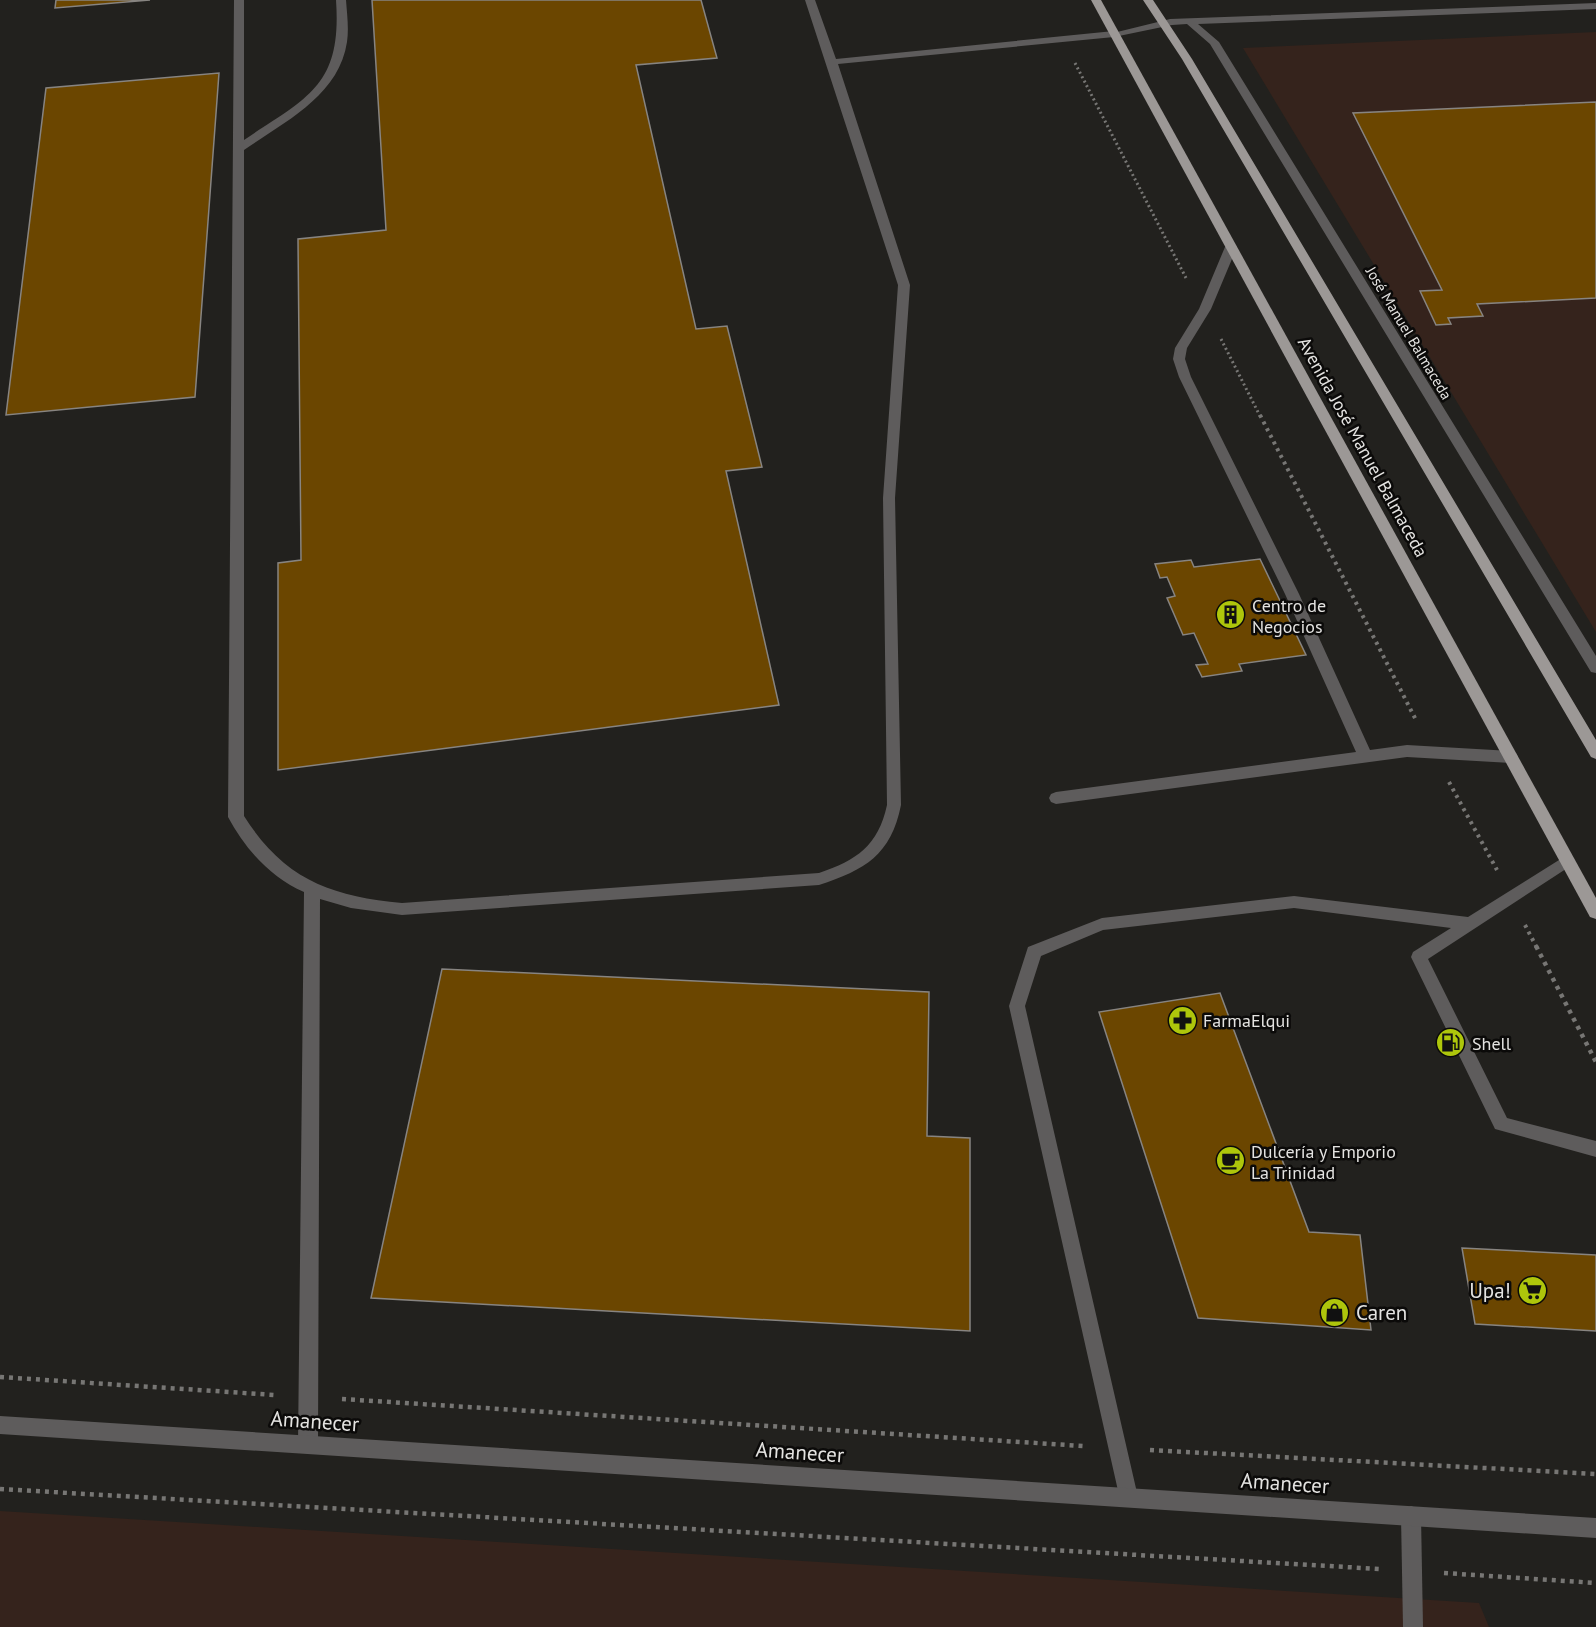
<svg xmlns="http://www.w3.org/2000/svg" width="1596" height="1627" font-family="'PT Sans',sans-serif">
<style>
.industrial{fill:#35231c}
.building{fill:#6b4600;stroke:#878481;stroke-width:1.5}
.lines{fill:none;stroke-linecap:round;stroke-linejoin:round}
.path-far2{stroke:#777674;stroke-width:3;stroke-dasharray:2 3;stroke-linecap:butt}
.path-far1{stroke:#777674;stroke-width:4;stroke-dasharray:3 4.5;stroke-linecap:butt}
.path{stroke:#777674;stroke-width:4.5;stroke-dasharray:4 5;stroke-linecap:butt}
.lane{fill:#5e5c5c;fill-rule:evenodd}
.street{fill:#5e5c5c;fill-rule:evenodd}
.primary{fill:#9c9896;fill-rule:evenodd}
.labels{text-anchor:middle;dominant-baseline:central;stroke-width:5;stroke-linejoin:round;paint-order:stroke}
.far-street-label{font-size:15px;fill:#e4e3e1;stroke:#0b0a09}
.street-label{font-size:18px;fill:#e4e3e1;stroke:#0b0a09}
.poi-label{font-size:18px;fill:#e4e3e1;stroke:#0b0a09;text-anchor:start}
.near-poi-label{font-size:21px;fill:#e4e3e1;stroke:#0b0a09;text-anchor:end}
.near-street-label{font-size:21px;fill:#e4e3e1;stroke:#0b0a09}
</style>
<rect width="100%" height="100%" fill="#22211e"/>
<g class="industrial">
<path d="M1596,32v600l-353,-584z"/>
<path d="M0,1511l1479,92 10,24h-1489z"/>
</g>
<g class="building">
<path d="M56,0h94l-95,8z"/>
<path d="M372,0h329l16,58 -81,7 60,264 31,-3 35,141 -36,4 53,234 -501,65v-207l23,-3 -3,-321 88,-9z"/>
<path d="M219,73l-24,324 -189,18 40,-327z"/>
<path d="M1596,102v196l-119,6 6,12 -35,2 3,6 -15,1 -16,-34 22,-1 -89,-177z"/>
<path d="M1260,559l46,96 -67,9 3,7 -40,6 -6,-12 12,-1 -14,-31 -11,2 -16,-37 8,-2 -8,-19 -7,1 -5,-14 36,-4 3,7z"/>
<path d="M442,969l487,23 -2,144 43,2v193l-599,-33z"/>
<path d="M1220,993l89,239 51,3 11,95 -173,-12 -99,-306z"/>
<path d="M1462,1248l134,7v76l-121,-7z"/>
</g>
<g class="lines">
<g class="path-far2">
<path d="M1075,63l111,215"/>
<path d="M1221,339l39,77"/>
</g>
<g class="path-far1">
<path d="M1260,415l157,307"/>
<path d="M1449,782l48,88"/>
<path d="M1525,925l12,23"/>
</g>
<g class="path">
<path d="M1536,946l60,116"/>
<path d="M0,1377l275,18"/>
<path d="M342,1399l741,47"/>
<path d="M1150,1450l446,24"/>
<path d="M0,1489l1380,80"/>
<path d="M1444,1573l152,10"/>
</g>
<g class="lane">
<path d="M234,0h10v140c64,-43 98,-54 92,-140h10c1,14 3,28 1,42 -8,54 -63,80 -103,108v666c40,63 86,80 158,87l417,-30c38,-13 59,-27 68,-68l-4,-307 15,-213 -93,-285h10l21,59 278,-28 5,3 -5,3 -276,27 72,221 -15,213 6,307c-10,50 -36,65 -82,80l-417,30 -51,-7 -31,-9 -2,545 -3,7 -7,2 -7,-2 -3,-7 6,-552c-33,-14 -59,-43 -76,-75z"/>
<path d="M1231,244l6,3 -26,62 -24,39 -2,11 6,18 108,217 71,156 37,-5 104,6 5,2 2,4 -2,4 -5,2 -104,-6 -351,47 -5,-2 -2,-4 2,-4 5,-2 300,-40 -71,-158 -106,-217 -6,-18 2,-11 24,-39 26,-62z"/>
<path d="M1567,855l5,2 3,4 -3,4 -144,94 79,159 89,23v16l-101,-28 -84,-172 2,-5 38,-24 -157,-20 -191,22 -62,26 -16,50 113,491 -3,7 -7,3 -7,-3 -112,-498 19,-59 74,-29 192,-22 174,21z"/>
<path d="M1411,1506l7,3 3,7 2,111h-20l-2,-111 3,-7z"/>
</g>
<g class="street">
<path d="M1596,3v6l-398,15 21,18 377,614v17l-5,-1 -381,-628 -23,-20 -15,1 -58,12 -5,-3 61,-15z"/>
<path d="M0,1416l1596,102v20l-1596,-104z"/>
</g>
<g class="primary">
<path d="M1091,0h10l495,898v21l-6,-2z"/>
<path d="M1143,0h10l39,59 404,681v19l-5,-2 -409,-698z"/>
</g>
</g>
<defs>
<symbol id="building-disc" viewBox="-11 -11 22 22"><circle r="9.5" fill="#aec60b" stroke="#0b0a09"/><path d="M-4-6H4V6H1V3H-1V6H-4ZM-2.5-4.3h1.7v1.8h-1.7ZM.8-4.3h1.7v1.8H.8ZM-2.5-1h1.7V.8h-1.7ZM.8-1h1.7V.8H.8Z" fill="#111"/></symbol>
<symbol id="pharmacy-disc" viewBox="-11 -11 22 22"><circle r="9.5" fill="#aec60b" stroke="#0b0a09"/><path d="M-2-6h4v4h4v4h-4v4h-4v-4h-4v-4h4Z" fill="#111"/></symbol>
<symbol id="fuel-disc" viewBox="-11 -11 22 22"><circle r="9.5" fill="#aec60b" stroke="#0b0a09"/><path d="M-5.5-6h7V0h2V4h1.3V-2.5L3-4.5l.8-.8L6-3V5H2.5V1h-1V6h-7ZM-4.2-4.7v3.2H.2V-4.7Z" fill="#111"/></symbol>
<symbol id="cafe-disc" viewBox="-11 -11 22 22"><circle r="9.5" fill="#aec60b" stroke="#0b0a09"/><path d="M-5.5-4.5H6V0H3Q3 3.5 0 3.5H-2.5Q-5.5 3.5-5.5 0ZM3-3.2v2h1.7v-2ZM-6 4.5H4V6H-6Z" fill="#111"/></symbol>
<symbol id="supermarket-disc" viewBox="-11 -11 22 22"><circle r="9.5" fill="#aec60b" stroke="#0b0a09"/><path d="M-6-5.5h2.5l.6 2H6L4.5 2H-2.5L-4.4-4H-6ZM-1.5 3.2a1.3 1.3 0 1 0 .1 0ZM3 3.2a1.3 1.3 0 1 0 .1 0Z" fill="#111"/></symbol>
<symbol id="shop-disc" viewBox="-11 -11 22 22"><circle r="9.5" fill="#aec60b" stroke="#0b0a09"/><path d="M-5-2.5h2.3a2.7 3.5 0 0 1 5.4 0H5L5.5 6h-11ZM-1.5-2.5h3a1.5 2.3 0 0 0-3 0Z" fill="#111"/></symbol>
</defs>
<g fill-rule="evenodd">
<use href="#building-disc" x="1214" y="598" width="33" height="33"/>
<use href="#pharmacy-disc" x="1166" y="1004" width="33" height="33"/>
<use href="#fuel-disc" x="1434" y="1026" width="33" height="33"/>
<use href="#cafe-disc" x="1214" y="1144" width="33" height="33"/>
<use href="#supermarket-disc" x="1516" y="1274" width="33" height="33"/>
<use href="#shop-disc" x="1318" y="1296" width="33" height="33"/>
</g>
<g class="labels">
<g class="far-street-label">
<text transform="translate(1409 333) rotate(59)">José Manuel Balmaceda</text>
</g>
<g class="street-label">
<text transform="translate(1363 447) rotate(61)">Avenida José Manuel Balmaceda</text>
</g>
<g class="poi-label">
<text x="1252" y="605">Centro de<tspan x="1252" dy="21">Negocios</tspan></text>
<text x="1203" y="1020">FarmaElqui</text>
<text x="1472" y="1043">Shell</text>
<text x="1251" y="1151">Dulcería y Emporio<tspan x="1251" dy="21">La Trinidad</tspan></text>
</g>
<g class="near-poi-label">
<text x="1511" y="1290">Upa!</text>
<text x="1356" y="1312" text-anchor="start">Caren</text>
</g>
<g class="near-street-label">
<text transform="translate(315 1421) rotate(4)">Amanecer</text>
<text transform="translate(800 1452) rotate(4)">Amanecer</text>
<text transform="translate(1285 1483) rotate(4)">Amanecer</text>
</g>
</g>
</svg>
